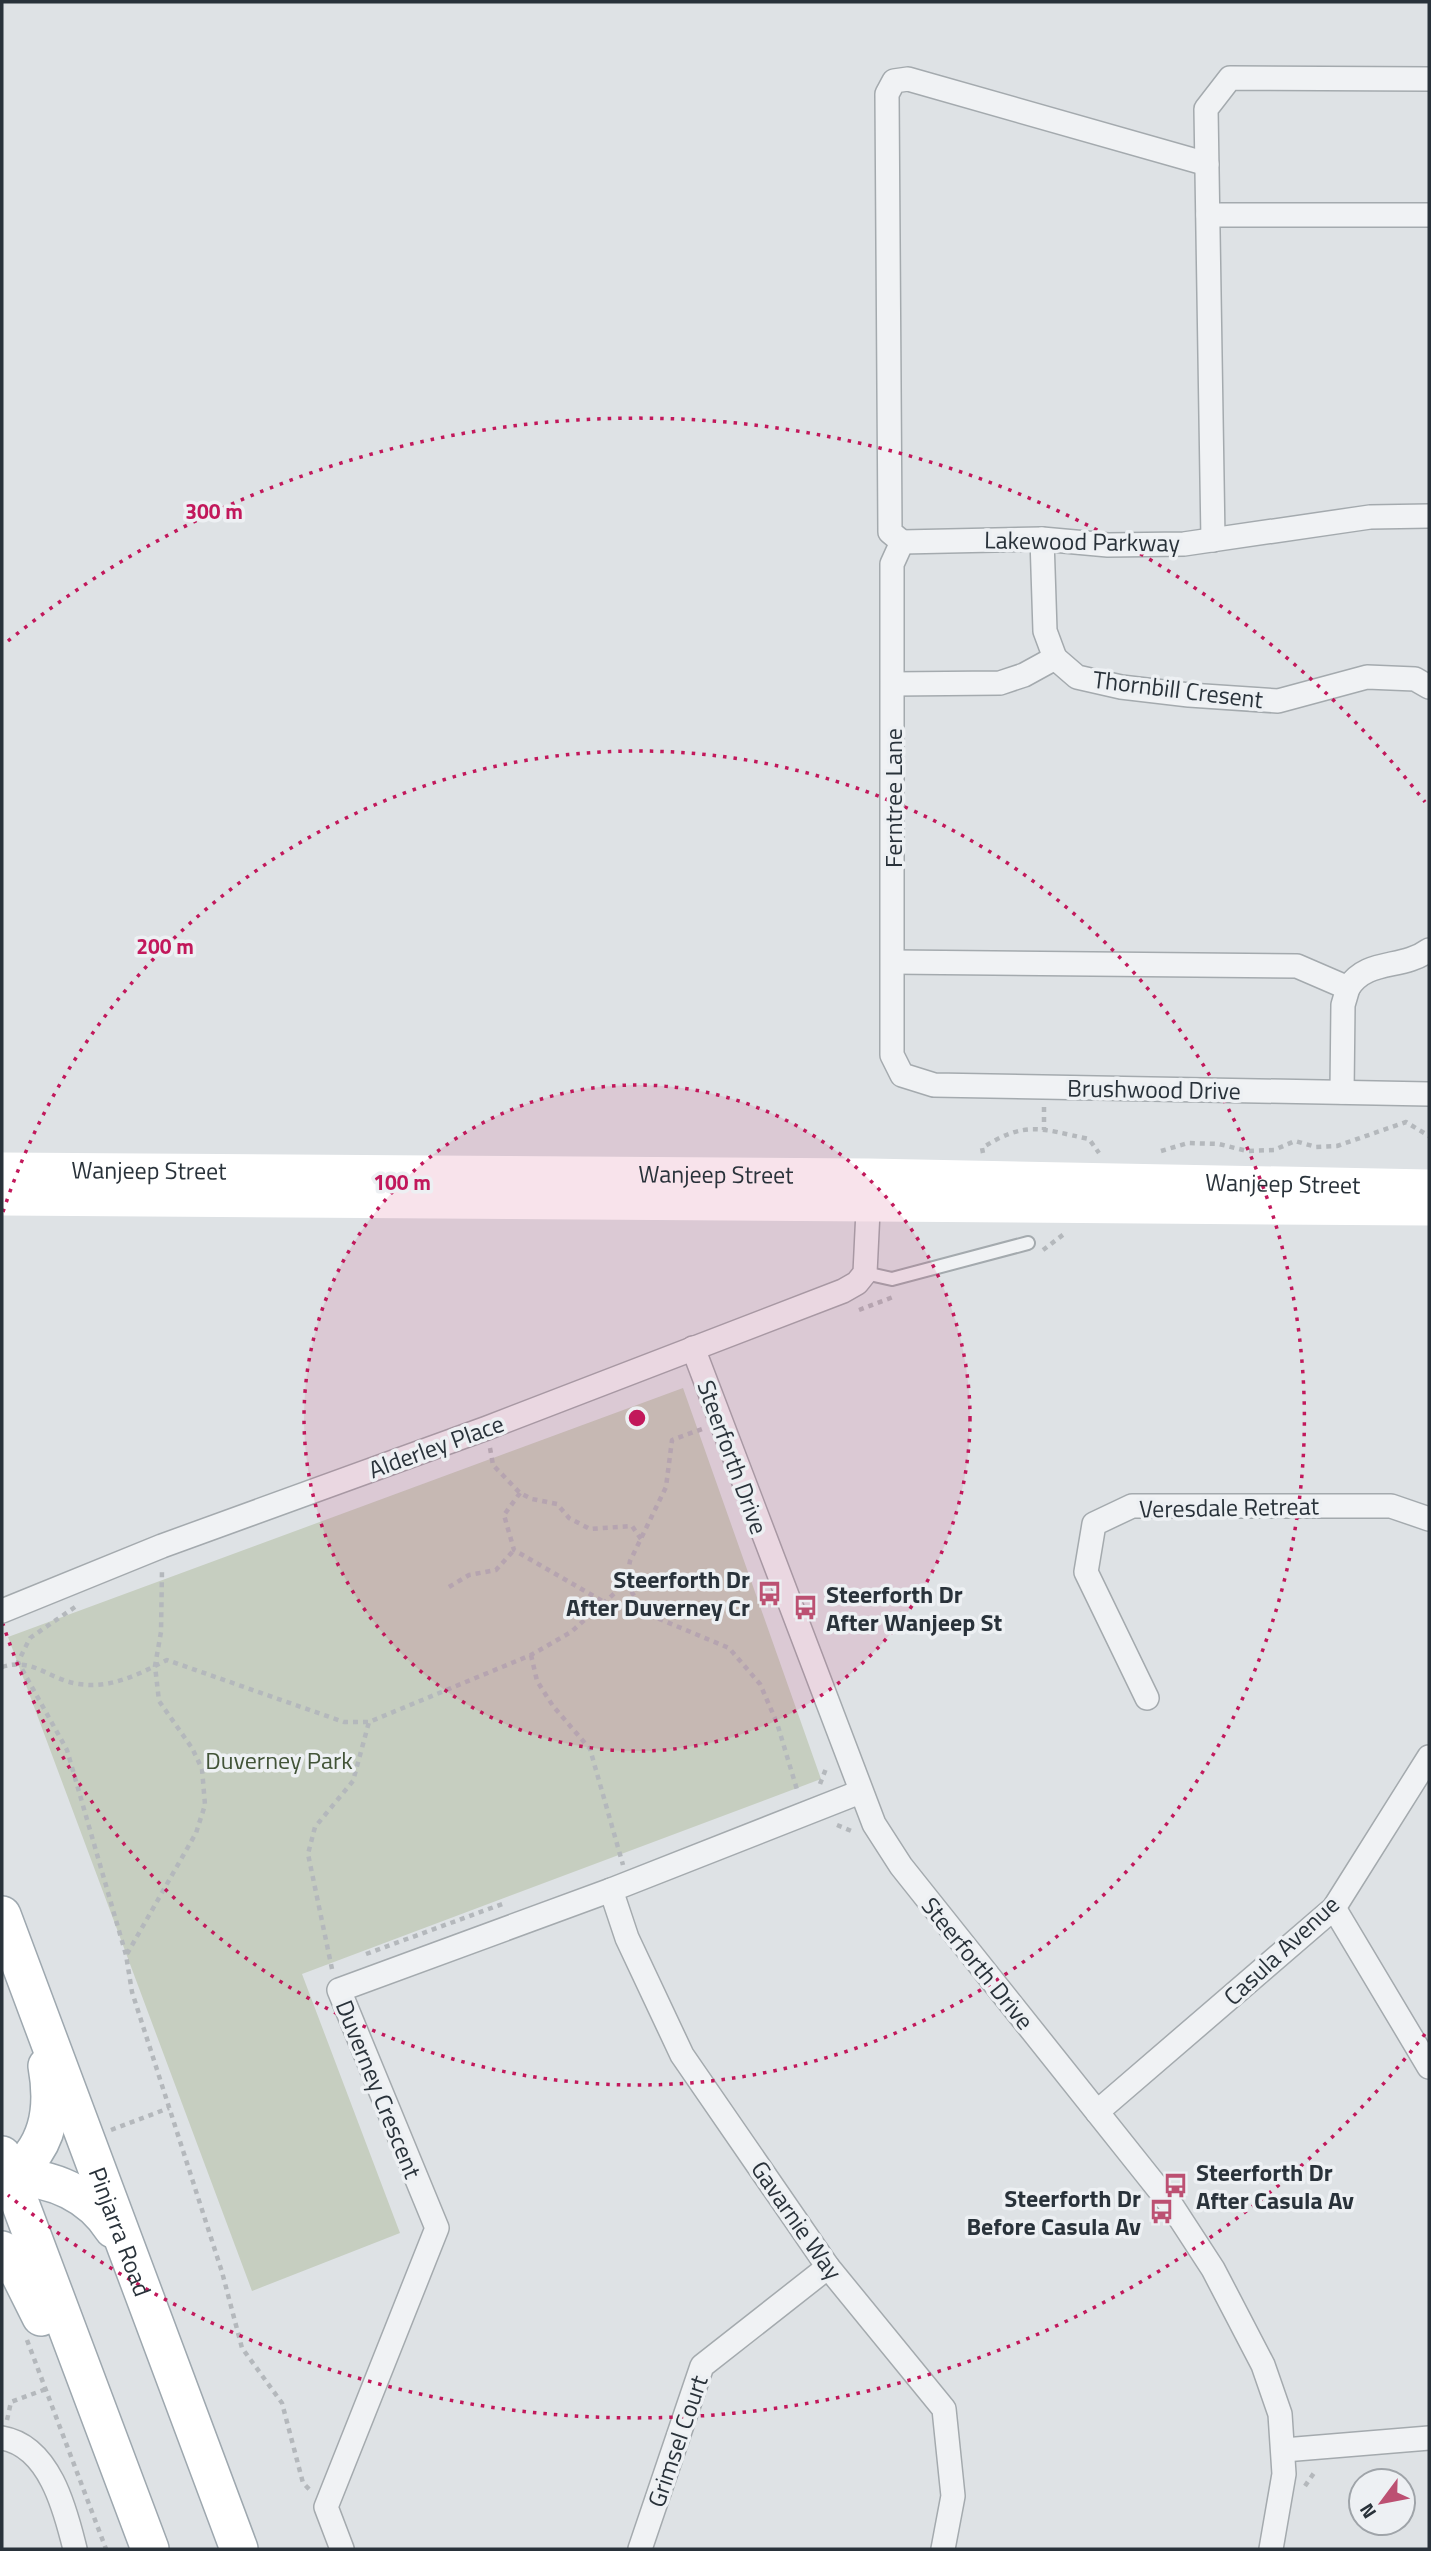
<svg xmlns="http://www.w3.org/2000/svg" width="1431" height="2551" font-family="'Titillium Web',sans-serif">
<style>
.green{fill:#c6cec0}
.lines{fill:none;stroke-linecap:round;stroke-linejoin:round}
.lane-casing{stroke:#a4aaae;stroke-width:16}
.street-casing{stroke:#a4aaae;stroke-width:26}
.primary-casing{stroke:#9ea8af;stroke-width:40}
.path{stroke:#b4b8bc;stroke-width:4.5;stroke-dasharray:5 5;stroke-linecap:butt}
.lane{stroke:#f0f2f4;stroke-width:12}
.street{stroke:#f0f2f4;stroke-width:23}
.secondary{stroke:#fff;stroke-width:33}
.primary{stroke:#fff;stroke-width:37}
.ring{fill:none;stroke:#c2185b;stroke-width:3.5;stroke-dasharray:3.5 7}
.labels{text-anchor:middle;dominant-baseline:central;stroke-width:7;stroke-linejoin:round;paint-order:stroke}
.street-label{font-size:24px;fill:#29323a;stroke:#edf0f3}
.poi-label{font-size:24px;font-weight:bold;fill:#29323a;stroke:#edf0f3;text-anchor:end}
.park-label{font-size:24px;fill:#425438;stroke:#edf0f3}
.centre{fill:#c2185b;stroke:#edf0f3;stroke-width:3.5}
.ring-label{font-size:21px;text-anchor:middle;font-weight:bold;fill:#c2185b;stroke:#edf0f3;stroke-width:7;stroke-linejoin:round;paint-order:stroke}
</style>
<rect width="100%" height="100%" fill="#dee2e5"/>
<path class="green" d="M683,1388l138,391 -519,195 98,259 -148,58 -244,-654z"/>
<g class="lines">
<defs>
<path id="lane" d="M865,1273l27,6 136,-36"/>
<g id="street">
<path d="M1208,215h221"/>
<path d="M1042,539l3,92 10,27"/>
<path d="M1213,540l-7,-431 24,-31 199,1"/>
<path d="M902,542l-10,22v491l10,20 32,10 495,9"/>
<path d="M902,542l-12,-10 -3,-438 7,-13 14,-2 299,85"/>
<path d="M902,542l140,-3 66,6 76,-1 186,-27 59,-1"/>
<path d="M893,684l107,-1 24,-8 31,-17 22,19 44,10 68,8 89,6 89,-24 48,2 14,8"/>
<path d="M893,962l404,4 51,22c19,-30 54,-18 81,-38"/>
<path d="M1342,1092l1,-87 5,-17"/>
<path d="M693,1348l181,476 27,42 271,340 41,63 50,96 17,49 4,60 -13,75"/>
<path d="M2,1611l160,-65 325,-118 356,-137 14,-8 8,-10 4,-83"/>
<path d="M1147,1698l-61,-126 8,-48 38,-18h259l38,13"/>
<path d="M611,1890l16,48 55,117 146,212 116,142 9,87 -10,53"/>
<path d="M1334,1908l95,159"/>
<path d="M1097,2112l237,-204 95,-151"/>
<path d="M2,2438c47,8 63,70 73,111"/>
<path d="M1284,2450l145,-12"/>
<path d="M342,2549l-16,-42 111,-279 -98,-238 272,-100 249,-98"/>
<path d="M640,2549l62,-183 126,-99"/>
</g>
<g id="primary">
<path id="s2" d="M2,1915l237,634"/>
<path d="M2,2155l148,394"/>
<path d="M10,2176c38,-26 45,-66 37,-110"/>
<path d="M10,2176c42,2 80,17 103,53"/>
<path d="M2,2250l18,25 21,42"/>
</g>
</defs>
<use href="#lane" class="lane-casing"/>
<use href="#street" class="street-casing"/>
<use href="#primary" class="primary-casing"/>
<g class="path">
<path d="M1044,1107v23"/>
<path d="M1161,1151l27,-8 31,1 28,7 27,-1 21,-9 21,6 21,-1 69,-24 23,14"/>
<path d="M983,1153l-1,-5c44,-28 59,-19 107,-9l10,14"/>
<path d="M1043,1250l21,-16"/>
<path d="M859,1310l34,-13"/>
<path d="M490,1448l3,17 27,28 12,6 25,5 12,14 21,11 42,-3 9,13"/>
<path d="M520,1493l-16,22 10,35 90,52"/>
<path d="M626,1583l19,30 84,35 31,36 17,39 21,70"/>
<path d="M449,1587l20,-12 27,-5 18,-20"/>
<path d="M75,1607l-45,31 -12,24 49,88 59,205 6,37 90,280 20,76 40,55 21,80 8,8"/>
<path d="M531,1655l6,26 16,25 37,43 33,116"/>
<path d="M2,1667c32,-10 47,13 77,17 32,5 60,-10 88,-24l177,62h25l162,-67 40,-23 55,-49 4,-22 36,-74 6,-47 30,-11"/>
<path d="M820,1784l7,-18"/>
<path d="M837,1825l17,7"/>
<path d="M127,1954l69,-121 9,-28 -3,-36 -10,-21 -33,-47 -4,-35 6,-34 1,-63"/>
<path d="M366,1954l139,-51"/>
<path d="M332,1969l-24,-115 7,-27 38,-46 16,-59"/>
<path d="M111,2130l58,-22"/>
<path d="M27,2340l79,209"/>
<path d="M7,2420l4,-18 35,-13"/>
<path d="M1305,2486l11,-16"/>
</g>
<use href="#lane" class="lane"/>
<use href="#street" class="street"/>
<g class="secondary">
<path id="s1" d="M2,1169l867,6 560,11"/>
<path d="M2,1199l1427,10"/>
</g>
<use href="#primary" class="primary"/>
</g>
<circle cx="637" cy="1418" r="333" fill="#c2185b" fill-opacity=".12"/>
<g class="ring">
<circle cx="637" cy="1418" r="333"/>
<path d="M3 1212A667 667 0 1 1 3 1624"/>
<path d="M1425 2034A1000 1000 0 0 1 8 2195M8 641A1000 1000 0 0 1 1425 802"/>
</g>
<defs>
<symbol id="bus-bare" viewBox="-9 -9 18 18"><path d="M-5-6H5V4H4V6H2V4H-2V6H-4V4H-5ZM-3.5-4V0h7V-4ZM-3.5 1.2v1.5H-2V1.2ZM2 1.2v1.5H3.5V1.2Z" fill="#bc5072" stroke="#edf0f3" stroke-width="2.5" paint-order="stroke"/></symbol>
</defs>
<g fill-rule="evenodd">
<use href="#bus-bare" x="752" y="1576" width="35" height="35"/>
<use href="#bus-bare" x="788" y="1590" width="35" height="35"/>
<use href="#bus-bare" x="1158" y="2168" width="35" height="35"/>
<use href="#bus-bare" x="1144" y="2194" width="35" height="35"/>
</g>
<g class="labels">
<g class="street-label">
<text transform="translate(1082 541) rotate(1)">Lakewood Parkway</text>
<text transform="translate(1178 689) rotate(7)">Thornbill Cresent</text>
<text transform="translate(893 798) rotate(-90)">Ferntree Lane</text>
<text transform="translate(1154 1089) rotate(1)">Brushwood Drive</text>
<text stroke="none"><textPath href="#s1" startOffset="147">Wanjeep Street</textPath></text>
<text stroke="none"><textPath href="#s1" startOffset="714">Wanjeep Street</textPath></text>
<text stroke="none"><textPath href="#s1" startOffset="1281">Wanjeep Street</textPath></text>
<text transform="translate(436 1446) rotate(-20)">Alderley Place</text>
<text transform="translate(733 1457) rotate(70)">Steerforth Drive</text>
<text transform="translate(1229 1507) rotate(-1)">Veresdale Retreat</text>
<text transform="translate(1281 1950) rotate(-43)">Casula Avenue</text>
<text transform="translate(978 1963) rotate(51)">Steerforth Drive</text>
<text transform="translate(379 2089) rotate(68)">Duverney Crescent</text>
<text transform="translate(797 2220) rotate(55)">Gavarnie Way</text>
<text stroke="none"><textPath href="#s2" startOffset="338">Pinjarra Road</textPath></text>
<text transform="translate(677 2441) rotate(-71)">Grimsel Court</text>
</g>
<g class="poi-label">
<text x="750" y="1579">Steerforth Dr<tspan x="750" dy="28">After Duverney Cr</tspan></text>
<text x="826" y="1594" text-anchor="start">Steerforth Dr<tspan x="826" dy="28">After Wanjeep St</tspan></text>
<text x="1196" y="2172" text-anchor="start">Steerforth Dr<tspan x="1196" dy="28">After Casula Av</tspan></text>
<text x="1141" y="2198">Steerforth Dr<tspan x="1141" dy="28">Before Casula Av</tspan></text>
</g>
<g class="park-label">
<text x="279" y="1760">Duverney Park</text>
</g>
</g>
<circle cx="637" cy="1418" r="10" class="centre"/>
<g class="ring-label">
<text x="214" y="519">300 m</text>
<text x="165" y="954">200 m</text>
<text x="402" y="1190">100 m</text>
</g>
<rect width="1431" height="2551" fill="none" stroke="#29323a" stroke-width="7"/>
<g transform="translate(1382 2502) rotate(238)"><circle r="33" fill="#edf0f3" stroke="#9fa4a9" stroke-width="2"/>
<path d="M0-5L12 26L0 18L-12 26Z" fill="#bc5072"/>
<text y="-10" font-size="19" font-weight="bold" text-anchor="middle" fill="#29323a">N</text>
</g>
</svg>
